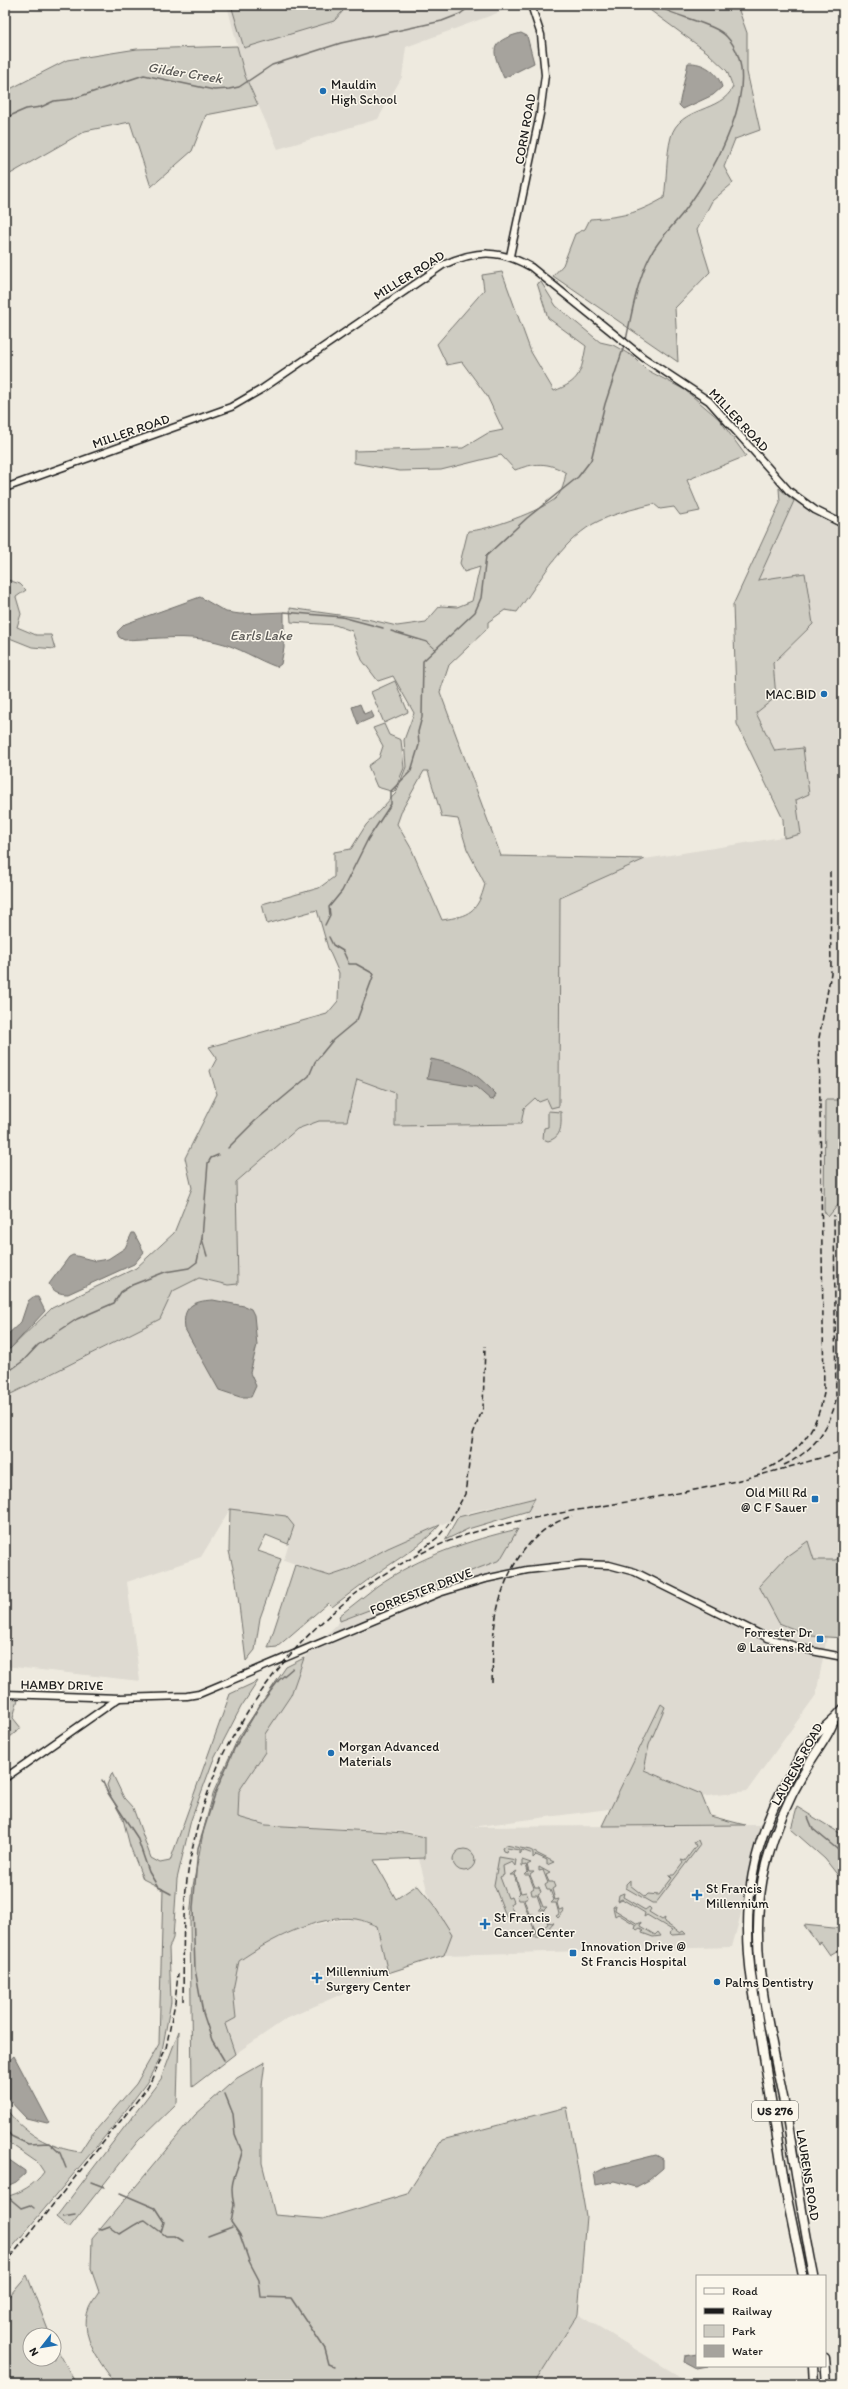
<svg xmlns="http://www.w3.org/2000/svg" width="848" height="2389" font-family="Itim,sans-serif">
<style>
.built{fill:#dedad1}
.green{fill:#ceccc2;stroke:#75746f;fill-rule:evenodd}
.water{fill:#a6a39d;stroke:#6f6d69}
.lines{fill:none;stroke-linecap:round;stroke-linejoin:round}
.stream{stroke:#6f6d69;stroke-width:1.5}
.minor-casing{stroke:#1c1c1c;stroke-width:9}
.major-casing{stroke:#1c1c1c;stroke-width:11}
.minor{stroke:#fbf7ec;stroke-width:6}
.major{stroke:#fbf7ec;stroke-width:8}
.rail{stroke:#1c1c1c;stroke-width:1.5;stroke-dasharray:6 3;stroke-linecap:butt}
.poi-dot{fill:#1f6fb2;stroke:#fbf7ec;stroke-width:1.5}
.labels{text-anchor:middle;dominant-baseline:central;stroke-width:3;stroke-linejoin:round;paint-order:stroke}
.shield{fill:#fbf7ec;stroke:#5f5e5a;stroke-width:1}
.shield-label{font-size:12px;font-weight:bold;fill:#1c1c1c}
.poi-label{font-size:13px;fill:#1c1c1c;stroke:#fbf7ec;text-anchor:start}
.street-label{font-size:13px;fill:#1c1c1c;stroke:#fbf7ec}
.water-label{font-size:14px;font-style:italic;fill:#5a5956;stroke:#fbf7ec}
</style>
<rect width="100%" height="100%" fill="#eeeadf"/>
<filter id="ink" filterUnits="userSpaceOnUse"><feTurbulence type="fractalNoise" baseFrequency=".025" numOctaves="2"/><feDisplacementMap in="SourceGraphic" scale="8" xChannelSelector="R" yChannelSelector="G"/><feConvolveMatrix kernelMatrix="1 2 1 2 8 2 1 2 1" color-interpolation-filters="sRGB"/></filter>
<g filter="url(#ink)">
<g class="built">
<path d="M227,5h292l-113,42 -4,30 -24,42 -100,30 -33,-73z"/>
<path d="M794,501l49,22v1029l-27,143 -69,96 -276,36 289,-2 -11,41 -7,44 -10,37 -288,8 -32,-123 -146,-7 -28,-8 1,-26 26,-39 -1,-18 27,-39 13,-37 36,-37 160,-61 35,-62 -65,14 -82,36 -40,22 -18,6 -46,-16 10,-34 -64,-17 -29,48 -74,25 13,99 -135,-15v-269l155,-78 13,-28 26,-13 29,7 10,-1 -2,-102 61,-53 22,-8h28l10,-42 39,14v33l125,-2 3,-16 11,-10 4,4 8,-3 13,4v-206l85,-38 156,-25 -5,-34 7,-52 -28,3 -19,-38 20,-16 -3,-34 40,-39 -8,-51 -47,7z"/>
<path d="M356,1919l21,7 11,47 -102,46 -51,35 -10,-30 11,-6 -3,-28 6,-29 23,-16 42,-18 30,-6z"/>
<path d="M578,2314l96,59 12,11h-152z"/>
</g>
<g class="green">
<path d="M231,5h110l2,6 -9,10 -90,27z"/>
<path d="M643,5h94l10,28v39l13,58 -25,9 -11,28 9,16 -21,18 -15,29 13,42 -35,36 3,54 -125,-86 10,-11 12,-31 10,-5 5,-10c32,-2 46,-5 74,-21 3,-20 2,-42 7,-61 8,-31 50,-24 62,-50l-6,-16 -20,-19z"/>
<path d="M237,46l8,30 13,29 -52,10 -14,36 -41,36 -21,-65 -45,9 -80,46v-84l7,-5 55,-28 70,-11z"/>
<path d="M502,272l29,80 23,39c26,-10 27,-18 32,-45l-38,-28 -11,-35 4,-1 15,24 44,36 13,3 21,12 13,13 38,20 34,29 27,37 -59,24 13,31 -20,4 -6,-8 -14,2 -6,-5c-20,5 -43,10 -61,20 -33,19 -54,59 -76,88l-12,-2 -17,12v6l-39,37 -9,27 61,164 144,3 -85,38 -1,209 -8,2 -4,-9 -8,3 -4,-4 -11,10 -3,16 -126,2v-33l-38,-14 -10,42h-28l-22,8 -61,53 2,102 -10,1 -29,-7 -26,13 -13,28 -155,78v-46l6,-3 41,-40 84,-40 38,-35 18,-45 -7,-30 32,-64 -7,-23 7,-13 -8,-11 118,-33 11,-13 1,-28 -11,-25 -11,-38 -50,14 -5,-20 57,-16 15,-11v-25l17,-3 15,-24 30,-32 10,-26 -2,-27 10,-27 -21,-37 -15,5 -16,-21 -10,-29 -17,-6 -44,-3 -1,-14 77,11 30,7 29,-4 14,-16 17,1 15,-6 8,-34 -16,5 -4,-9 8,-32c18,0 75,-21 88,-33 7,-7 8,-16 10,-25 -18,-12 -32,-10 -51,-3l-14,-15 -60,15 -41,1 -46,-8v-12l109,-3 25,-15 15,-3 -16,-34 -25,-34 -15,3 -10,-21 47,-54 -2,-15zM424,771h4l14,46 16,2 9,30 18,35c-7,28 -16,32 -43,36l-31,-72 -14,-24 5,-14z"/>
<path d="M779,488l15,13 -36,79 47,-7 8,51 -40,39 3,34 -20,16 19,38 28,-3 6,46 -13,6 5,34 -17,4 -1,-19 -46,-95 -4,-119 47,-102z"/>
<path d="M8,580l12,4 6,6 -10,7 5,17 -4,13 19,8h15l4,14 -23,-2 -25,-10 -2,4v-54z"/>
<path d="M395,681l13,31 -24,11 -13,-31z"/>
<path d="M384,724l5,11 12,5 3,28 -10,24 -17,-5 -9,-21 11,-8 4,-12 -10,-18z"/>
<path d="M825,1100h18v99l-15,18 -4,-6z"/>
<path d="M548,1111l13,1c0,12 2,25 -13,29l-5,-2 1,-11 4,-1z"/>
<path d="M535,1498l-7,13 -60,18 -23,11 13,-23z"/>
<path d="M230,1509l56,7 8,10 -6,18 -22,-9 -8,16 23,8 -21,59 -5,32 -9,11 -10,-80 -7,-30z"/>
<path d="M440,1525c-18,20 -39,32 -61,47 -16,11 -31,23 -47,35l-4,-4 -51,44 -9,1 27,-83 35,11 18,-6 40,-22z"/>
<path d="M518,1529l-18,31 -160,61 -1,-5c13,-10 25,-20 38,-30 41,-29 93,-46 141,-57z"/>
<path d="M808,1541l6,19h21l8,-4v82l-32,-2 -32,-13 -20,-37 28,-30z"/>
<path d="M304,1658l-13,37 -26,39v18l-26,39 -1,26 28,8 140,8 19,4v21l-51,2 22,39 21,-14 16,19 19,30 -8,21 -56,18 -11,-47c-6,-2 -14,-6 -21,-7 -37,-5 -87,21 -117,42l-6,29 3,28 -11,6 10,30 -43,33 -2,-168 3,-33 11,-58 10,-37 24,-53 48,-71z"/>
<path d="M258,1681l-17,26 -28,54 -22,59 -14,59 -4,59 -4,10 2,54 -10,54 -14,26 -30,40 -112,134v-59c14,-3 31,-13 39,-25l-6,-9 -33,-23v-33c17,26 45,41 75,45l9,-14 47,-54 23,-40 4,-155 -20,-10 -13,-33 -7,-27 -12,-22 -4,-12 5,-12 12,25 9,10 18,50 9,5 10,-2 60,-167z"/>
<path d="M5,1698l13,1 -5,19 8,10 -16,13z"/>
<path d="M661,1704l4,3 -16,38 -5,25 57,24 9,22 35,9 -143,1z"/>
<path d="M797,1807l46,28v47l-18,-23 -34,-30z"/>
<path d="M698,1840l2,5 -44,58h-4l-26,-15v-4l4,-4v5l15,12 3,-3 11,1 13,-17 -3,-3h5l9,-12 -2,-3 4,1 11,-15 -2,-4z"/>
<path d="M506,1845l24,5 24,12 -7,3v-5l-11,-5 -3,3v-4l-11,-4 -3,4v-4l-12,-2 -1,4 -3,-1 -1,-3z"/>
<circle cx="464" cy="1860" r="11"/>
<path d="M499,1857l17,3 -1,6 -3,-4 -9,4 1,9 -4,2 8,21 4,-1 2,5 -4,2 5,12h4l-5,3 -8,-3 -12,-31z"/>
<path d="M522,1860l9,3 -4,2 2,7h5l-4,3 5,12h4l2,5 -3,2 5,13h4l-3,3 4,12 5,1 -6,7 -3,-3 4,-3 -5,-14h-5l3,-3 -4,-12h-5l-1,-5 3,-2 -5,-13h-4l3,-3 -2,-7 -4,1z"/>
<path d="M539,1867l11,6 -4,2 3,7h4l2,5 -3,2 3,11 4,-1 -2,4 2,7 4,-1 1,2 -6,7 -2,-2 3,-2 -3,-11h-5l3,-3 -4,-10h-3l-2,-5 3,-2 -5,-13 -4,1z"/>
<path d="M517,1871l-2,3 6,19 5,-1 2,5 -4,2 5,15h5l-4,3 7,18 5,-1 -2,3h-8l4,-4 -7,-16h-4l3,-3 -5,-14h-4l-2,-4 3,-3 -6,-18h-4z"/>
<path d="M624,1893l-1,4 22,13 4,-3 2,2 -2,3 13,8 3,-2 -1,4 16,11 3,-2 3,3 -14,1 -2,-2 2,-3 -25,-15 -3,2 1,-4 -23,-14 -4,2 1,-6z"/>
<path d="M613,1907l3,-2 -1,5 23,14 3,-2 -1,4 15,9 3,-3 3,4 -8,1 -11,-4 1,-3 -3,-2 -3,2 -2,-2 1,-3 -18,-11 -3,2z"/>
<path d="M804,1925l39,4v18l-13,8 -9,-13 -3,2z"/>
<path d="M179,2031l-2,72 -39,38 -69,87 -13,-11 105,-138z"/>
<path d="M265,2062l-3,24v77l13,52 48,4 84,-25 35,-54 125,-33 19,109 -8,98 -44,70h-418c-15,-20 -38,-48 -27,-76 2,-5 7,-11 10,-16l-8,-23 1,-30 103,-124 42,-37z"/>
<path d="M27,2275l23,60h-20v24h24v-16l22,41h-71v-83z"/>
</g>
<g class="water">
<path d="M521,33l6,3 7,27 -30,15c-12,-27 -17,-36 17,-45z"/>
<path d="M688,63c15,-1 30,9 34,24l-9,8 -30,14 -4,-4z"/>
<path d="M200,597l26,15 14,2 44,-2v36l-3,16 -4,3c-20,-7 -38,-20 -60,-25 -29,-8 -63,-3 -93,-2l-5,-3 -2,-5 8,-8z"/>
<path d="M360,704l4,10 7,-3 3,6 -16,7 -6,-17z"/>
<path d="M431,1059c35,8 39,9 65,35l-2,5 -3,1 -15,-13 -49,-8z"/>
<path d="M132,1233h2l10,19 -10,12 -66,30c-8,0 -15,-2 -19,-10l20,-27 4,-2 23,6 12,-2 17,-11z"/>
<path d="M33,1297h5l7,14 -35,38 -5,-3v-9l16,-15 7,-21z"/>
<path d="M213,1300l31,6 7,3 3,6 3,30 -7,28 6,13 -5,11h-11l-21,-7 -34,-61c-3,-22 7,-28 28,-29z"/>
<path d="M14,2056l35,66 -2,1 -21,-5 -20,-21c-5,-12 -3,-33 8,-41z"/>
<path d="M656,2155l7,4v9l-14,12 -13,7 -22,-6 -18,4 -2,-12 10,-5z"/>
<path d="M5,2157l20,14v3l-9,8 -11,5z"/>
<path d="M697,2354v12l11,1 -11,2 -13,-7 1,-6z"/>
</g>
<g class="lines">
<g class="stream">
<path d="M5,118l21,-9 15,-2 13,-6 18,-2 72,-24 70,15 15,-1 10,-2 33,-22 69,-22 101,-22 18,-7 12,-9"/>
<path d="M626,340c6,-28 11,-59 24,-84 8,-16 22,-29 33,-43 29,-39 85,-131 44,-176 -12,-14 -53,-20 -71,-32"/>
<path d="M284,612l58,5 41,11"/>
<path d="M391,631l36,11 9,8"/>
<path d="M325,925l5,-10 -1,-8 13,-16 26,-52 23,-35v-13l20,-20 8,-26 -1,-13 4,-15 1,-56 52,-49 6,-14 5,-42 41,-38 51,-41 13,-17 14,-56 19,-58"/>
<path d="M228,1148l27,-27 54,-45 6,-14 18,-22 24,-20 17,-46 -18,-10h-7l-6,-13 -10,-6 -4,-8"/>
<path d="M202,1239l5,17"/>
<path d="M5,1374l18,-13 15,-16 39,-26 37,-16 7,-11 11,-7 33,-13 24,-4 8,-6 5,-24 6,-75 3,-5 7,-3"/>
<path d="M102,1780l6,13 29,44 12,35 9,15 13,7"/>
<path d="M808,1817l5,12 30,25"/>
<path d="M224,2060l-12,-20 -9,-27 -8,-44 -2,-61 5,-60 18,-57 19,-44 25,-42 19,-25 14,-12"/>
<path d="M225,2094l8,20 2,20 7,18c-5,22 -14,29 -8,53l-3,17 9,13 9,26 10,19 2,17 30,1 34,51 4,15 5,2"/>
<path d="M5,2128l6,8 17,8 21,-1 11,10 6,15"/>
<path d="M91,2182l13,5"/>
<path d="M120,2193l35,15 9,14 -3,10"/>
<path d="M5,2197h3l13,11 9,-3 4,3"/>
<path d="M63,2217l12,-2"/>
<path d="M98,2229l4,1 8,-3 10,7c7,-4 19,-13 25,-14l21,16h9l8,5"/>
<path d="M208,2236l24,-9"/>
<path d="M356,2378l7,6"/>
</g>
<defs>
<g id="minor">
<path d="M510,256l30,-142 5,-39 -4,-40 -10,-30"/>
<path d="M5,488l226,-81 31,-18 181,-124c33,-15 56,-16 88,2l113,91 65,43 80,90 26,19 28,14"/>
<path d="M5,1694l114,4 68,-2 12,-2 240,-101 46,-14 42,-9 55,-6 27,1 26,7 133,66 44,13 31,6"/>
<path d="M5,1778l114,-80"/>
</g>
<g id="major">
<path d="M803,2276l-17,-83 -34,-211c-11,-76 0,-141 38,-207 7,-12 13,-26 22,-36 10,-11 22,-18 31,-30"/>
<path d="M814,2276c-11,-53 -18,-105 -27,-158 -15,-83 -43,-170 -21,-254 9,-35 23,-67 41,-97 9,-16 19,-27 26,-44"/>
<path d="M825,2358l2,26"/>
<path d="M813,2366l1,18"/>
</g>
</defs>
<use href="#minor" class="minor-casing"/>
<use href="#major" class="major-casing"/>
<use href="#minor" class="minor"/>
<use href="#major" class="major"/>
<g class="rail">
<path d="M784,1465c28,-13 44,-34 52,-64l-2,-186"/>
<path d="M762,1471c36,-16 54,-39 62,-78l-5,-355 12,-65 -1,-101"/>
<path d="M419,1552l18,-14 11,-13 17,-31 8,-60 10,-26 2,-62"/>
<path d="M492,1682c1,-20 0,-40 3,-59 6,-45 31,-93 77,-107"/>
<path d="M183,2001c1,-50 -2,-101 9,-151 6,-30 16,-60 28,-89 5,-12 12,-23 19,-34 50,-89 137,-165 236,-195 63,-18 128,-25 192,-37 60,-10 118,-26 176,-44"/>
<path d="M5,2264l143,-177 18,-39 9,-45 3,-29"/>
</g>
</g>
</g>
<g class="poi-dot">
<circle cx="323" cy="91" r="4"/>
<circle cx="824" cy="694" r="4"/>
<rect x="811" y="1495" width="8" height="8" rx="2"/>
<rect x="816" y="1635" width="8" height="8" rx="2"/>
<circle cx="331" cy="1753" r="4"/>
<path d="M695 1889h4v4h4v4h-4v4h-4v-4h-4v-4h4z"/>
<path d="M483 1918h4v4h4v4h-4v4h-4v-4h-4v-4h4z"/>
<rect x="569" y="1949" width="8" height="8" rx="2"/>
<path d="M315 1972h4v4h4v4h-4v4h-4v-4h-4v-4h4z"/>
<circle cx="717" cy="1982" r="4"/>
</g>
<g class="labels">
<rect class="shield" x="752" y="2101" width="46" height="20" rx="3"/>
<g class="shield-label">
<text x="775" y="2111">US 276</text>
</g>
<g class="poi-label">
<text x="331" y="84">Mauldin<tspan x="331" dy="15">High School</tspan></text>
<text x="816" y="694" text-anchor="end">MAC.BID</text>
<text x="807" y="1492" text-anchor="end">Old Mill Rd<tspan x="807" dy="15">@ C F Sauer</tspan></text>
<text x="812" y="1632" text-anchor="end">Forrester Dr<tspan x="812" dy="15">@ Laurens Rd</tspan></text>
<text x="339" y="1746">Morgan Advanced<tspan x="339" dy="15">Materials</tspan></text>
<text x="706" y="1888">St Francis<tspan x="706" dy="15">Millennium</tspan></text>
<text x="494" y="1917">St Francis<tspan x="494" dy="15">Cancer Center</tspan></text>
<text x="581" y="1946">Innovation Drive @<tspan x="581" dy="15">St Francis Hospital</tspan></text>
<text x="326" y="1971">Millennium<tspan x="326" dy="15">Surgery Center</tspan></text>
<text x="725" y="1982">Palms Dentistry</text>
</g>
<g class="street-label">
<text transform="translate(525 129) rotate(-80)">CORN ROAD</text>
<text transform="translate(409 275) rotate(-32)">MILLER ROAD</text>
<text transform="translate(739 420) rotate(47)">MILLER ROAD</text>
<text transform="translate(131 431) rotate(-19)">MILLER ROAD</text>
<text transform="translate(421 1591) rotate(-21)">FORRESTER DRIVE</text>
<text transform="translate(62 1685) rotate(1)">HAMBY DRIVE</text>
<text transform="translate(797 1764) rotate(-61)">LAURENS ROAD</text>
<text transform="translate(808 2175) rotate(81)">LAURENS ROAD</text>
</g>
<g class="water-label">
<text transform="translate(185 73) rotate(9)">Gilder Creek</text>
<text x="261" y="635">Earls Lake</text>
</g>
</g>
<rect width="848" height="2389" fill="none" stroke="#fbf7ec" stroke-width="20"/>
<rect x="10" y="10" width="828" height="2369" fill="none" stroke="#1c1c1c" stroke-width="1.5" filter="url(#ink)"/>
<rect x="696" y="2275" width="130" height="92" fill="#fbf7ec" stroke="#a29f99"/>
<rect x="704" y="2288" width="20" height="6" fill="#fbf7ec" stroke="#a29f99"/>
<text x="732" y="2295" font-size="12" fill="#1c1c1c">Road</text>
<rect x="704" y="2308" width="20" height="6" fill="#1c1c1c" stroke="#a29f99"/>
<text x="732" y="2315" font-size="12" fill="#1c1c1c">Railway</text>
<rect x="704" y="2325" width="20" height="12" fill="#ceccc2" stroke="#a29f99"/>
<text x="732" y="2335" font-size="12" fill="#1c1c1c">Park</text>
<rect x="704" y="2345" width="20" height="12" fill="#a6a39d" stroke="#a29f99"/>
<text x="732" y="2355" font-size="12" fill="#1c1c1c">Water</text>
<g transform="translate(42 2347) rotate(239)"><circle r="19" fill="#fbf7ec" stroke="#a29f99"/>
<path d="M0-3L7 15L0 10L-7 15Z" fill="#1f6fb2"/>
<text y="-6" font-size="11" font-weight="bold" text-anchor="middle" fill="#1c1c1c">N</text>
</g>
</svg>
